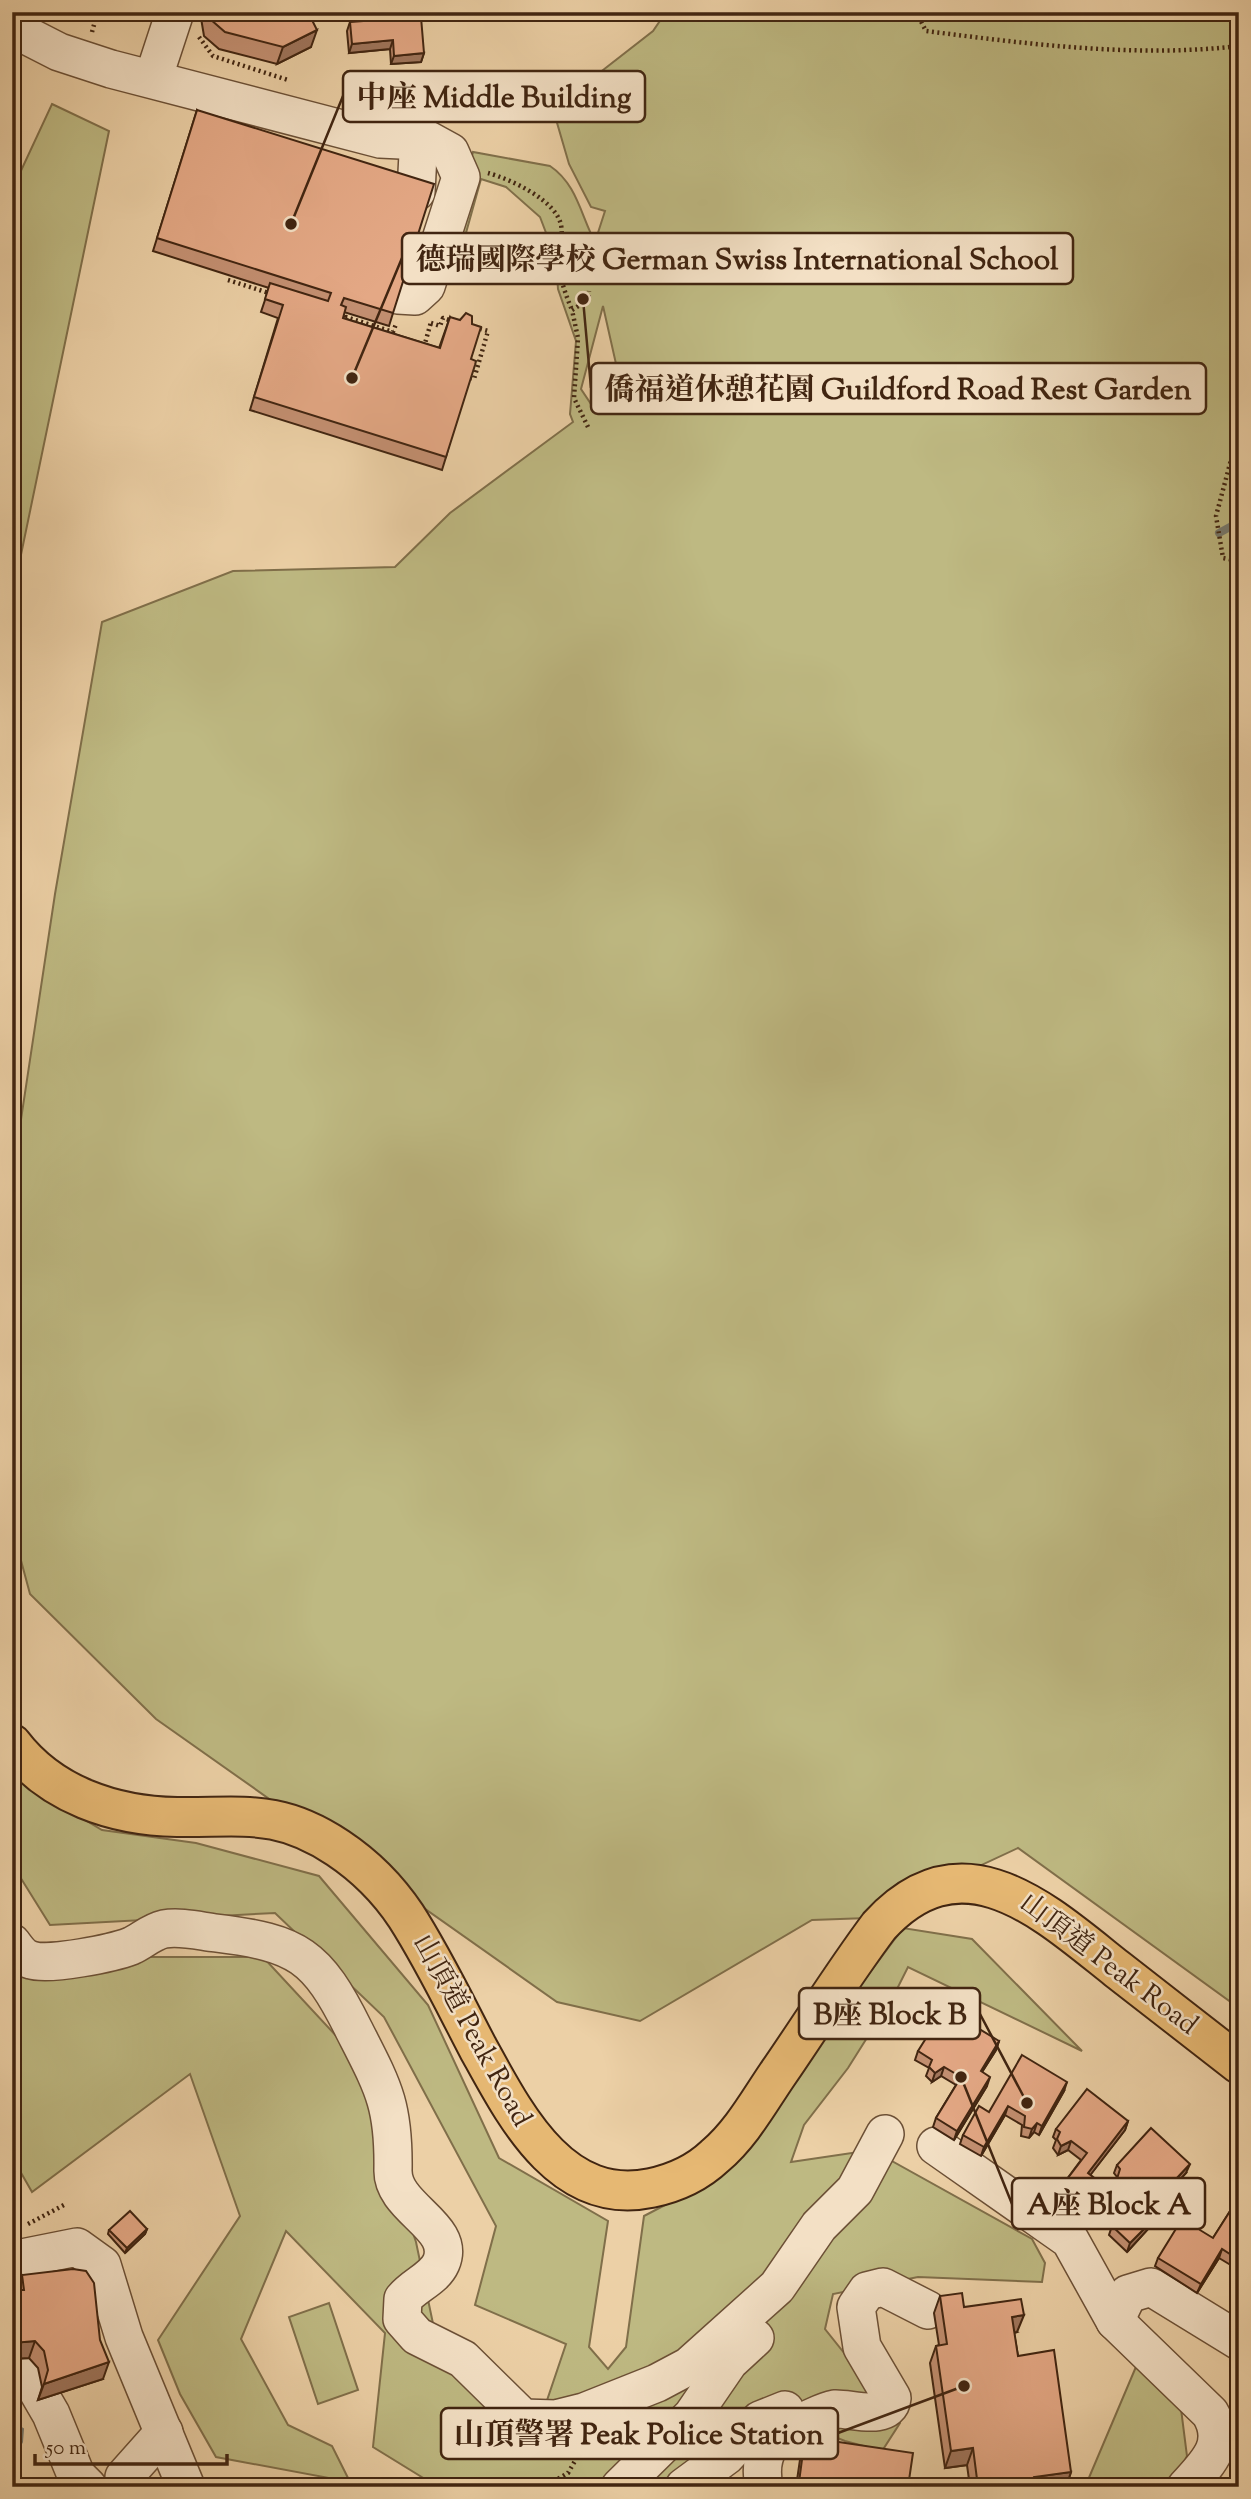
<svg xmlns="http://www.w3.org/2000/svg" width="1251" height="2499" font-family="'Sorts Mill Goudy','Noto Serif TC',serif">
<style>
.green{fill:#beb982;stroke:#806f4a;stroke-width:2;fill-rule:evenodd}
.water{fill:#9ab5af;stroke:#767b70;stroke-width:2}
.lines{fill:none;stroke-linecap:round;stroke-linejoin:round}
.stream{stroke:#767b70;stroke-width:8}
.minor-casing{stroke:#6c5036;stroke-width:40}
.major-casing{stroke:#412511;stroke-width:42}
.path{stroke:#412511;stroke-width:4.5;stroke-dasharray:2 3.5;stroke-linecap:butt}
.minor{stroke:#f3e0c5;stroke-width:37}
.major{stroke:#e6b873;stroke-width:38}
.wall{fill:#c49072;stroke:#412511;stroke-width:2}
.shaded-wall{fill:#a0765d;stroke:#412511;stroke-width:2}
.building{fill:#e4a885;stroke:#412511;stroke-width:2}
.labels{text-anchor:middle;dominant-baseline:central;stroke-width:5;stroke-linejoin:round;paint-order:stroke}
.street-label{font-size:28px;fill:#412511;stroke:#f3e0c5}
.leader{fill:none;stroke:#412511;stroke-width:2.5}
.callout-dot{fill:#412511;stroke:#f3e0c5;stroke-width:2.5}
.callout{fill:#f3e0c5;stroke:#412511;stroke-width:2.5}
.callout-label{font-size:30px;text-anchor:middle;font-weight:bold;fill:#412511}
</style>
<rect width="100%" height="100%" fill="#ecd0a6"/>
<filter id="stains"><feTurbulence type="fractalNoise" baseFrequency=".00286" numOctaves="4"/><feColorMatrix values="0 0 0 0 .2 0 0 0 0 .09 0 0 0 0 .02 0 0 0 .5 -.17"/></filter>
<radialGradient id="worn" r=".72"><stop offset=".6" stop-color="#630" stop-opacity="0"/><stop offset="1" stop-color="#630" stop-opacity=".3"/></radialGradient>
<g class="green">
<path d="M666,12h573v1996l-221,-160 -150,70 -56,2 -172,101 -83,-19 -401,-283 -126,-125 -18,-67v-348l43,-285 47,-272 131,-51 162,-4 55,-54 123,-91 -3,-8 6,-73 -18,-52 -2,-30 -16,-42 -34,-30 -25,-8 -17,61 -14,-3 23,-85 77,14c27,18 31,50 45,76l10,-31 -14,-4 -22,-43 -16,-55 100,-78zM603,306l18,80 -28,21 -12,-18z"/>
<path d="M52,104l57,27 -97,467v-408z"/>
<path d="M12,1768l18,19 72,43 94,13 123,33 109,129 71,153 109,63 -19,126 19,22 18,-22 18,-131 73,-38 186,-250 69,11 110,112 -174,-84 -14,28 -46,73 -44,57 -13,37 81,-12 160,89 13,24 -3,19 -124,-5 -85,17 -8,35 75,94 -18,28 -37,-10 -84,-33 -65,79h-258l-65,-40 12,-114 -99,-102 -45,108 47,86 44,21 18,36 -134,-25 -36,-63 -22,-54 82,-124 -50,-142 -158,118 -20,-35v-231l19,31h232l89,96 64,189 20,96 105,80 25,-74 -91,-39 21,-79 -112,-209 -109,-104 -225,12 -38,-61z"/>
<path d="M329,2303l29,87 -40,14 -29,-87z"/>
<path d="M1141,2355l39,46 7,55 -15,31h-87z"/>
</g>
<path class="water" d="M12,2422l11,7 -1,13 -5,9 -5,-3z"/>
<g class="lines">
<path class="stream" d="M1219,533l20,-11"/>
<defs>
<g id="minor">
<path d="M12,28l47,24 52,17 269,70 21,1 18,-5"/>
<path d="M153,79l22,-67"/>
<path d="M416,192l3,-57"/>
<path d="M398,295l17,1 11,-10 35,-109 -11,-25 -31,-17"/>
<path d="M12,1943c5,7 11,15 19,17 18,6 82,-7 100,-14 11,-5 20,-14 33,-17 16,-3 36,2 52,4 82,10 101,22 138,97 29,57 40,74 39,140 -1,39 64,56 48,93 -7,16 -27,22 -38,36l-1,20 15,17 46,23 60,59 33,1 28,-7 73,-29 32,-17 88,-79 42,-61 36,-36 30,-56"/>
<path d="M936,2146l134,94 45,81 95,92c19,31 -3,51 -24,74"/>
<path d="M12,2260l65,-13 25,18 22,72 62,150"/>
<path d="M1115,2321l13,-27 23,-7 88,54"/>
<path d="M12,2370l14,1 25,43 25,61 12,12"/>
<path d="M124,2477l40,-45"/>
<path d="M620,2487l72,-71 37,-54 26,-24"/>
<path d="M684,2487l42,-31 34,-36 25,-10"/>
<path d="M764,2487c-7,-35 9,-54 40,-66 10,-4 20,-10 31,-12 15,-1 55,13 57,-11l-30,-51 -6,-40 11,-16 16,-4 45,23"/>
</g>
<path id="major" d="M12,1744c39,51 102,72 165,73 66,1 101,-9 161,31 27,18 50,41 68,68 27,42 49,88 72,132 36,65 82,159 173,140 24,-5 46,-15 64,-32 26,-22 43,-53 62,-81 34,-49 66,-101 102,-149 84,-92 166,-14 238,43 41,32 81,63 122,95"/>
</defs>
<use href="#minor" class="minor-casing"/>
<use href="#major" class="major-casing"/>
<g class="path">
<path d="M916,12l10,19c102,13 210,27 313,15"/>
<path d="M92,32l5,-18"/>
<path d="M199,37l14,19 75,24"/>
<path d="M488,173c22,6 68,27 73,52 2,10 -1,17 -2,27 -2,20 6,41 13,58"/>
<path d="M228,280l44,14"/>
<path d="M344,323l2,-6 47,15 3,-8"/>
<path d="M431,323l9,3 3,-8 9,3"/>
<path d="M424,347l7,-25"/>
<path d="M470,378l4,1 14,-48 -11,-3"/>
<path d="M588,427l-14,-29 4,-60 -6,-28 16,-10 1,-9"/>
<path d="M1239,430l-23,86 7,42 16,3"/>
<path d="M28,2224l36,-19"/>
<path d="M544,2487l24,-14 18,-31"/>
</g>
<use href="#minor" class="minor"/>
<use href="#major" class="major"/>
</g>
<g class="wall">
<path d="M94,12h27l-7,8z"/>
<path d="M200,12h108l3,35 -34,17 -58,-15 -15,-13z"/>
<path d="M372,12h30v7l22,34 -3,9 -30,2 -1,-15 -41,4 -2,-22 3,-9 23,-2z"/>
<path d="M197,110l196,203 -4,13 -45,-14 -1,6 96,30 11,-31 21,42 -25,98 -4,13 -192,-60 28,-92 -17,-6 8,-24 -116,-37z"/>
<path d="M999,2041l-3,9 -14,22 5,14 -33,54 -21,-13 3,-9 20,-33 -15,-9 -9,6 -6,-6 3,-8 -14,-8 3,-9z"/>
<path d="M1064,2091l-25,44 -5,-3 -5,6 -8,-2 1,-11 -17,-10 -24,41 -21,-12 3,-9 26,-23z"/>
<path d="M1128,2121l-3,9 -35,45 4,14 -20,25 -20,-15 4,-8 23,-31 -13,-10 -10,5 -5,-7 3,-8 -3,-3 3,-8z"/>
<path d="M1117,2165l69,8 -39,41 6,6 -4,8 -22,24 -18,-17 3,-9 27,-28 -11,-11 -6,5 -8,-4 3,-11 -3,-4z"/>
<path d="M1239,2197v73l-20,-12 -22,35 -42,-27 3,-8 55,-20z"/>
<path d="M147,2229l-2,5 -20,19 -17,-19 1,-4z"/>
<path d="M22,2275l81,104 -65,21 4,-13 -4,-19 -9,-10 -17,1v-75l6,2z"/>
<path d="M940,2296l77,36 -3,1 4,23 53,116 -5,15h-96l-3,-22 -22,3 -15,-105 6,-17 3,-1 -5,-32z"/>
<path d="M805,2437l103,50h-112l6,-41z"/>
</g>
<g class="shaded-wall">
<path d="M116,12h5l-7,8z"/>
<path d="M317,30l-6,17 -34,17 6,-17z"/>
<path d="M393,40l-3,9 -41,4 3,-9z"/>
<path d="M424,53l-3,9 -30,2 3,-8z"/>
<path d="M999,2041l-3,9 -19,30 4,-9z"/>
<path d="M944,2067l-3,9 -9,6 3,-9z"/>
<path d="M990,2077l-3,9 -33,54 3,-9z"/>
<path d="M1067,2082l-3,9 -25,44 3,-9z"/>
<path d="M1008,2106l-3,9 -24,41 3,-9z"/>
<path d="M1128,2121l-3,9 -40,52 3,-9z"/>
<path d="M1037,2123l-3,9 -5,6 3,-9z"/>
<path d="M1071,2141l-3,9 -10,5 3,-9z"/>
<path d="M1190,2164l-4,9 -44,48 3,-9z"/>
<path d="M1131,2178l-3,9 -6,5 3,-9z"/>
<path d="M1097,2180l-3,9 -20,25 3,-8z"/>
<path d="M1153,2220l-4,8 -22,24 3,-9z"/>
<path d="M147,2229l-2,5 -20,19 2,-5z"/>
<path d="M1222,2249l-3,9 -22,35 4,-9z"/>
<path d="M1024,2315l-7,17 -11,2 6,-17z"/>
<path d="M35,2341l-6,17 -17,1 1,-16z"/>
<path d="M109,2362l-6,17 -65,21 6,-16z"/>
<path d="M973,2448l-6,17 -22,3 6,-17z"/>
<path d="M1071,2472l-5,15h-35l3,-10z"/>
<path d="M799,2482l33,5h-35z"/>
</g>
<g class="building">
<path d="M209,12h99l9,18 -34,17 -58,-15 -15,-13z"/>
<path d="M376,12h26v7l19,-2 3,36 -30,3 -1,-16 -41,4 -2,-22 26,-2z"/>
<path d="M197,110l237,74 -41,129 -49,-15 -3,7 5,2 -3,11 97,30 10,-31 10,3 6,-7 6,3v8l9,3 -10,32 5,2 -1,4 -29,92 -192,-60 29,-92 -18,-6 5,-16 58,18 3,-8 -174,-55z"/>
<path d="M945,2008l54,33 -18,30 9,6 -33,54 -21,-13 25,-41 -17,-10 -9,6 -6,-6 3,-7 -14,-9z"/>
<path d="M1022,2055l45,27 -25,44 -5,-3 -5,6 -8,-2 1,-11 -17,-10 -24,41 -21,-12 16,-29 10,6z"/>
<path d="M1087,2089l41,32 -40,52 9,7 -20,26 -19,-15 29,-38 -16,-12 -10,5 -4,-7 3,-7 -4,-3z"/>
<path d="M1151,2128l39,36 -45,48 8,8 -23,23 -18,-17 33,-34 -14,-14 -6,5 -8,-4 3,-10 -3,-4z"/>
<path d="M1239,2197v63l-17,-11 -21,35 -43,-26 24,-39 31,19z"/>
<path d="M130,2211l17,18 -20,19 -18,-18z"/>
<path d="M73,2269l13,2 8,12 6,57 9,22 -65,22 4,-14 -4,-19 -9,-10 -22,2 -1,-59 5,-1 1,7h6l-2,-15z"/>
<path d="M962,2293l2,14 57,-8 3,16 -12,2 6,39 36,-6 17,122 -37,5 1,10h-57l-5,-39 -22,3 -15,-105 11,-2 -7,-48z"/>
<path d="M805,2437l108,16 -5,34h-76l-33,-5z"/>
</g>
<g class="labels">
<g class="street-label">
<text transform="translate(1108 1965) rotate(37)">山頂道 Peak Road</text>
<text transform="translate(471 2031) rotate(61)">山頂道 Peak Road</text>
</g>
</g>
<path class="leader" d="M291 224L343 96M352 378L402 258M583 299L591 388M1027 2103L980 2014M961 2077L1012 2204M964 2386L838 2433"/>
<g class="callout-dot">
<circle cx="291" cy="224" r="7"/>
<circle cx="352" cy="378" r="7"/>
<circle cx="583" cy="299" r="7"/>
<circle cx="1027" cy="2103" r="7"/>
<circle cx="961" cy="2077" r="7"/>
<circle cx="964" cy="2386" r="7"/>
</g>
<g class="callout">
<rect x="343" y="71" width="302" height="51" rx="7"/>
<rect x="402" y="233" width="671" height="51" rx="7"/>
<rect x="591" y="363" width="615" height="51" rx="7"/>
<rect x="799" y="1988" width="181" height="51" rx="7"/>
<rect x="1012" y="2178" width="193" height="51" rx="7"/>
<rect x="441" y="2408" width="397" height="51" rx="7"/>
</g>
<g class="callout-label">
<text x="494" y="107">中座 Middle Building</text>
<text x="737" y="269">德瑞國際學校 German Swiss International School</text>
<text x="898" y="399">僑福道休憩花園 Guildford Road Rest Garden</text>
<text x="890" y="2024">B座 Block B</text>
<text x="1109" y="2214">A座 Block A</text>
<text x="639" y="2444">山頂警署 Peak Police Station</text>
</g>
<rect width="1251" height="2499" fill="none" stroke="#ecd0a6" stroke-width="42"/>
<rect x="14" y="14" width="1223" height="2471" fill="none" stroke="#412511" stroke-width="3.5"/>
<rect x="21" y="21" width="1209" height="2457" fill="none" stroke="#412511" stroke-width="2"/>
<path d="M35 2454v10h192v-10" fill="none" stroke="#412511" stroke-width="3.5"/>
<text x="46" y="2454" font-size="21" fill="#412511" stroke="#f3e0c5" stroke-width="5" paint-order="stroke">50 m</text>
<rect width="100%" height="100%" filter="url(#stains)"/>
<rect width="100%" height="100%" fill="url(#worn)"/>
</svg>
